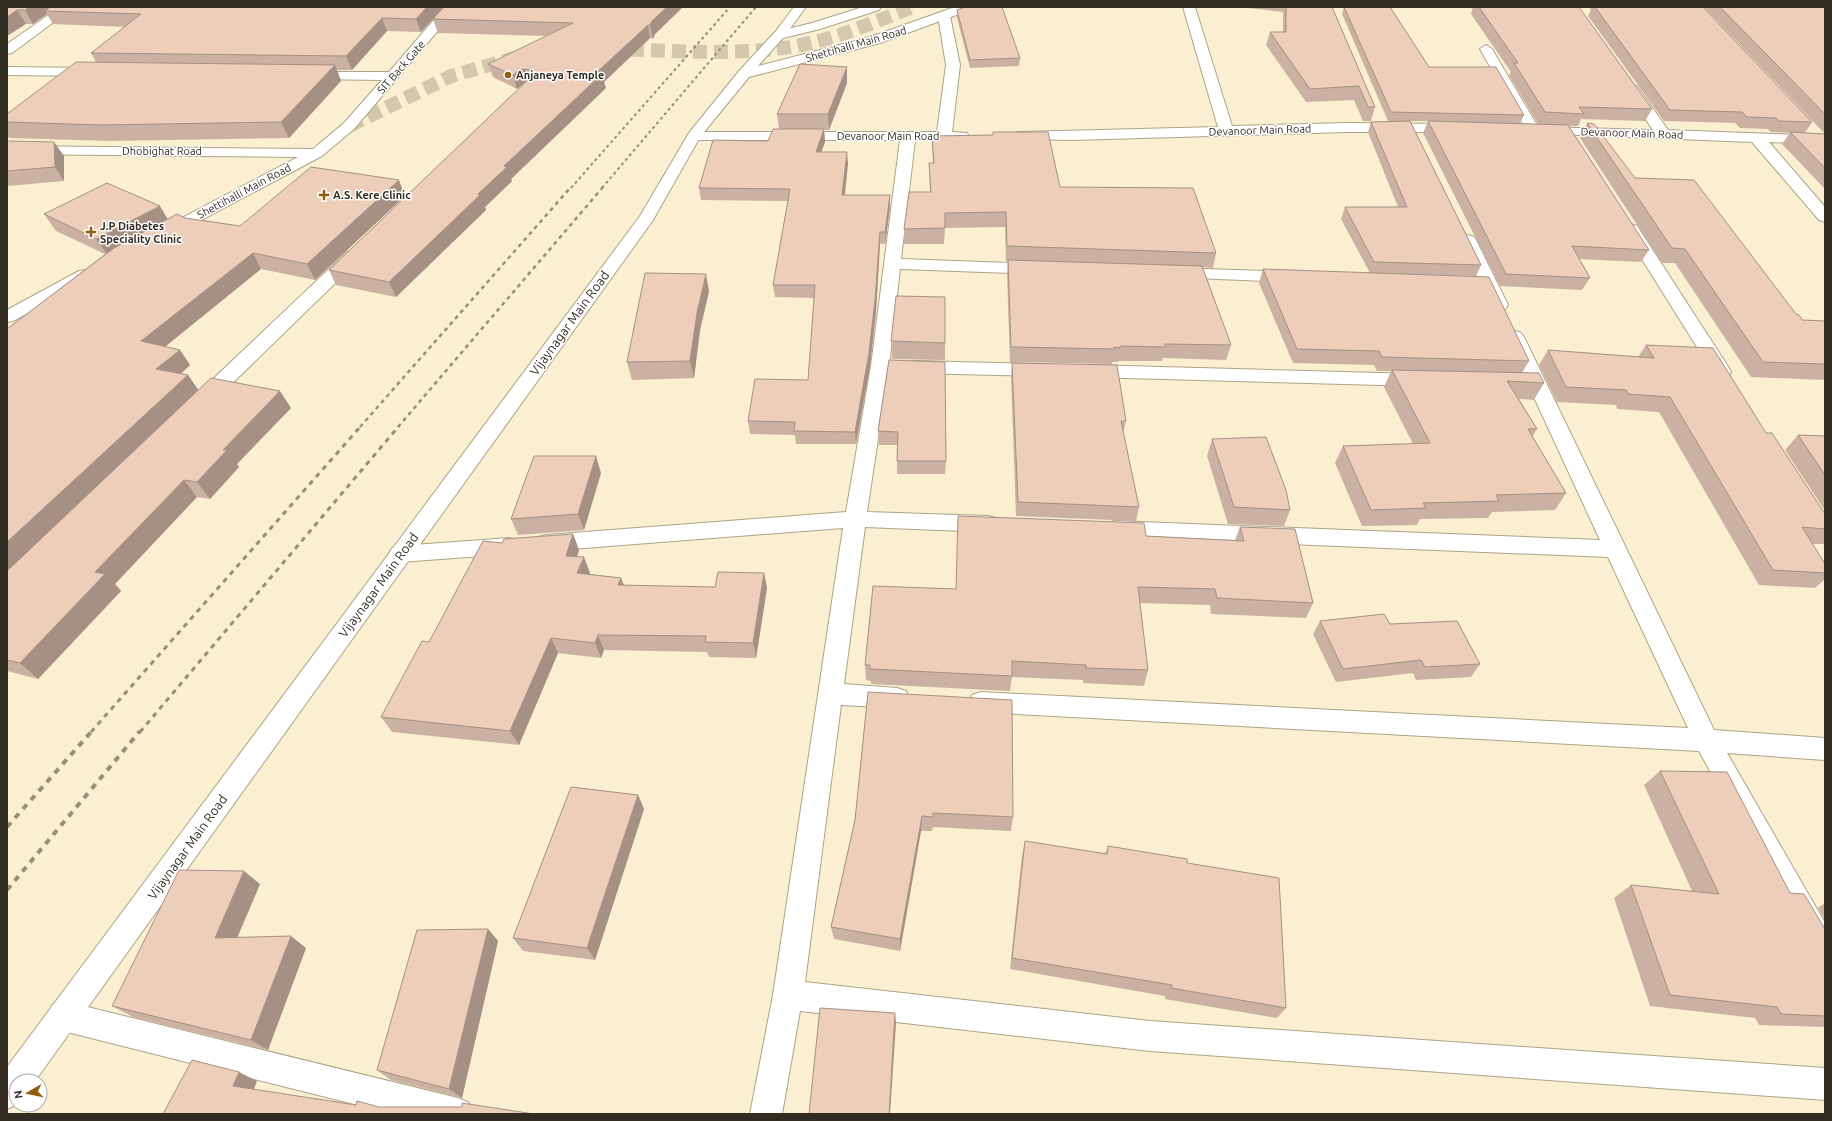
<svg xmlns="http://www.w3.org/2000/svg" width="1832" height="1121" font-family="Ubuntu,sans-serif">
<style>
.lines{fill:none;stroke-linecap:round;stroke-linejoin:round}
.minor-tunnel{stroke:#d2c8ad;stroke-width:14;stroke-dasharray:14 7;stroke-linecap:butt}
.minor-casing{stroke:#ada386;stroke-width:2}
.major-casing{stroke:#ada386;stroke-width:2}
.minor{fill:#fff;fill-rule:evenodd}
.major{fill:#fff;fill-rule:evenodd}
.rail-far3{stroke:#968f79;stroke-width:2;stroke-dasharray:3 3;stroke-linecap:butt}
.rail-far2{stroke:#968f79;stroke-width:2.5;stroke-dasharray:4 4;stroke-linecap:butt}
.rail-far1{stroke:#968f79;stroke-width:3;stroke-dasharray:5 5;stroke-linecap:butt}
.rail{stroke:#968f79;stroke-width:4;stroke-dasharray:6 6;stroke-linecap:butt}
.wall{fill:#cbb1a1}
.shaded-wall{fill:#a59083}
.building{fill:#eccebb;stroke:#a59083}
.poi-dot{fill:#915e10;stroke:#fff;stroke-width:1.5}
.labels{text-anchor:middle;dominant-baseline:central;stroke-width:3;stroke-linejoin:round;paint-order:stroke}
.far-street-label{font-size:11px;fill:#302c20;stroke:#fff}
.far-poi-label{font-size:11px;font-weight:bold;fill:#302c20;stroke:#fff;text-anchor:start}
.street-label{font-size:13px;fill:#302c20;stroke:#fff}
</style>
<rect width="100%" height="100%" fill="#faefd0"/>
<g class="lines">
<g class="minor-tunnel">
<path d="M609,49c63,1 129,8 192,-4 38,-7 75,-24 112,-38"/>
<path d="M349,126l102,-50 67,-19"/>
</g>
<defs>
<g id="minor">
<path d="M60,7h14l-62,46 -5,1v-10z"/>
<path d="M445,7h13l-104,122 -32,27 -151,80 -6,2 -6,-2 -2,-3 2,-3 139,-73 -291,-3v-8l306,3 31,-26 38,-43 -72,-1 -5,-1 -2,-3 2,-3h84z"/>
<path d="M794,7h12l-23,31h-8l-2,-3z"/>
<path d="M1183,7h12l37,119 115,-3 109,1 5,1 2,3 -2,3 -5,1h-109l-274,8 -59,-1 -2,-3 2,-3 5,-1 199,-5z"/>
<path d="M944,12l6,4 10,49 -8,67 15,1 2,3 -2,3 -5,1h-47l-14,119 136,5 6,1 2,4 -2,4 -6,1 -137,-5 -11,97 -22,146 121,4 8,2 3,6 -3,6 -8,2 -123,-5 -21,157 53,4 9,3 3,7 -3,7 -9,3 -56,-3 -36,277 345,39 675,47v32l-675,-49 -350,-40 -18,103h-32l23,-119 70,-467 -297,23 -8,-2 -3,-6 3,-6 8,-2 300,-23 25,-146 29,-226h-206l-5,-1 -2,-3 2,-3 5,-1h243l9,-67 -8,-49z"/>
<path d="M1486,45l6,4 46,78 115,3 -28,-41 2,-3h10l31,44 157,6v8l-56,-2 56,65v15l-6,-2 -67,-78 -224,-9 -48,-84z"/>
<path d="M7,67l87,1 5,1 2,3 -2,3 -5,1 -87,-1z"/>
<path d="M1631,224l6,2 2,3 90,139 2,4 -2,4 -7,2 -7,-2 -92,-147 2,-3z"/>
<path d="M1468,235l6,2 2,3 32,65 -3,4 -6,1 -6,-1 -3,-4 -30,-65 2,-3z"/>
<path d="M353,251l6,1 2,4 -2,4 -150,146 -7,1 -7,-1 -3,-5 3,-5 152,-144z"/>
<path d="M1176,268l115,4 6,1 2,4 -2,4 -6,1 -121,-5 -2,-4 2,-4z"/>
<path d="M85,270l6,1 2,4 -2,4 -78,42 -6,1v-12l72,-39z"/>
<path d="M1515,331l6,2 3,4 190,393 111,8v22l-98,-7 98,170v42l-10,-4 -116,-210 -718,-39 -9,-3 -3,-7 3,-7 9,-3 707,36 -80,-171 -493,-20 -8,-2 -3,-6 3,-6 8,-2 485,19 -94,-203 3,-4z"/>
<path d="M915,361l126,3 7,2 2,4 -2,4 -7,2 -126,-3 -7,-2 -2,-4 2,-4z"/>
<path d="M1089,365l329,9 7,2 2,4 -2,4 -7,2 -329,-9 -7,-2 -2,-4 2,-4z"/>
<path d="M509,538l8,2 3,6 -3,6 -8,2 -109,8 -8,-2 -3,-6 3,-6 8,-2z"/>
<path d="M63,1001l395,97 11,5 5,11h-80l-331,-83 -11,-4 -4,-11 4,-11z"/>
</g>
<path id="major" d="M863,7h18l-2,3 -59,19 -37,9 -25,28 112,-29 85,-30h17l-2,3 -90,33 -131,34 -49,60 -47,83 -618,861h-19v24l-9,4v-42l633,-851 49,-83 50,-62 36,-39 37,-9z"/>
</defs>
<use href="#minor" class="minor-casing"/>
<use href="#major" class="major-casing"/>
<use href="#minor" class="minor"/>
<use href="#major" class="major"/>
<g class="rail-far3">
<path d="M571,188l159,-181"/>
<path d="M602,188l154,-181"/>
</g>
<g class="rail-far2">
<path d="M360,427l211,-240"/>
<path d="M398,427l205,-240"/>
</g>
<g class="rail-far1">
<path d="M91,732l270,-306"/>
<path d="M140,732l259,-306"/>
</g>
<g class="rail">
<path d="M7,827l85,-96"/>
<path d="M7,890l133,-159"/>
</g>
</g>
<g class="wall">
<path d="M7,7h437l-23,25 -34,-1 -35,39h-15l4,11 -52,57 -179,3 -101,-3 -2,-3v-21l89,-52 -5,-9 34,-26 -72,-3 -6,-10 -14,10h-7z"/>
<path d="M444,7h239l-28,27 -2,5 -3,-1 -46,44 2,6 -95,91 1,2 -27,26 1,3 -90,87 -60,-12 -7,-15 195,-186h-1l-6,5 -24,-12 -5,-13 59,-28 -109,-3 -5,-14z"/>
<path d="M1240,7h92l43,100 -4,14h-8l-9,-21 -48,2 -40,-57 4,-13h13v-20z"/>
<path d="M1344,7h46l39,60 95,48 -4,8 18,1 -29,-49 2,-3 -40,-58 2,-7h106l73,102 -7,12 -64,-2 -3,7h-9l80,124 -8,12 -62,-3 11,19 -8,12 -82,-4 -77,-153 5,-12h-18l71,144 -5,11 -106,-3 -29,-54 4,-12h53l-30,-75 3,-10 33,-1h-16l-46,-107z"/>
<path d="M1589,7h114l109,115 -7,11 20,1 -121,-127h119l2,2v180l-43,-45 8,-11 -19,-1 -3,-3 -28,-1 -5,-5 -71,-2 -76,-105 3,-6z"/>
<path d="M957,10l63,48 -1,8 -49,2 -13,-50z"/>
<path d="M847,67v16l-18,47h-5l1,12 -4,10 27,12 -3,31h45v12l-5,37h-5l-4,68 -6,54 -14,78h-60l-1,-9 -45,-1 -2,-13 60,-41 6,-82 -39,-1 -2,-12 15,-84 -87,-1 -2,-12 69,-47 11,-12 -2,-15z"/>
<path d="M1587,123l48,55 161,136 6,6 23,1v59l-74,-3 -76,-114h-13l-82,-125z"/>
<path d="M993,132l67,55 156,66 -3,15 -11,-1 29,78 -5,15 -63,-2 -1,3h-44v1h-6v2l-102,-2 -3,-88 1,-13h-2l-1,-34 -60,1 -1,16h-40v-15l26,-37 -1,-29h4l-1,-27 61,-1z"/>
<path d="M7,141l57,15v25l-57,5z"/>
<path d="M405,196l-90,84 -54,-11 -96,78 15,3 10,15 -9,9 7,1 10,15 93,18 -54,56 2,3 -29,32 -13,-2 -82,87 6,7 -83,88 -31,-8v-100l1,-2h-1v-240l98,-75 -49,-23 -12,-17 124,5 17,-1 55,8z"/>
<path d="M1263,269l266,92 -7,12 22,10 -10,17 -15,-1 18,30 -5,8 34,56 -11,17 -63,2 -4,6 -68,1 -3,6 -55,1 -27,-63 8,-17 70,-2 -29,-57 7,-16h-14l-3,-6 -81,-2 -34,-80z"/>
<path d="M709,291l-9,39 -6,48 -62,2 -5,-18z"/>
<path d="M891,341l54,2v17l-53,-1z"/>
<path d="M1646,345l120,88 59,96v15h-13l13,20v15l-10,9 -56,-3 -100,-173 -42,-3 -1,-4 -59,-3 -18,-37 9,-15 90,7z"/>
<path d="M889,360l57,101 -1,13h-48v-29h-18l-1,-14z"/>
<path d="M1012,363l114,58 -3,13 16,73 -3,14 -120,-5 -5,-139z"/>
<path d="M1798,435l27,1v75l-40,-61z"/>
<path d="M1212,439l78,71 -6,16 -56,-2 -21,-68z"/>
<path d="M601,473l-17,57 -66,5 -7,-16z"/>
<path d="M1240,527l73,76 -7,15 -95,-4 -1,-9 -70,-2 8,67 -4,16 -61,-3v-3l-71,-3 -2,14 -139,-7v-3l-5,-1 -1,-15 281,-129 89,4z"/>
<path d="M573,534l6,16 -2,7 13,16 -1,1 32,4 3,8 91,1 49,-14 3,15 -11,70 -47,-1 -2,-5 -103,-2 -3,8 -43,-5 -39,92 -127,-13 -11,-15 121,-174z"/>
<path d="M1320,621l70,3 90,40 -9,13 -55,3 -3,-7 -77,9 -23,-48z"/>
<path d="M868,692l145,125 -2,14 -78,-4 -1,4h-11l-21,120 -66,-12 -3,-12 24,-107z"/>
<path d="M1660,771l130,122 35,36v98l-66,-2 -4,-7 -105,-12 -36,-108 17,-13 61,6 -48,-106z"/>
<path d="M638,795l6,14 -49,151 -72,-9 -10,-13z"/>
<path d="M1025,841l80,13 3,-8 79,17 99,145 -9,10 -112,-19v-3l-155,-27 12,-114z"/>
<path d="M260,884l-23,53 69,11 -38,102 -135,-33 -21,-11z"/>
<path d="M1825,903v17l-7,-12z"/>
<path d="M488,929l10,12 -36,157 -71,-18 -14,-10z"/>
</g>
<g class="shaded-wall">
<path d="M30,7h28l-13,4 2,3 -14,10 -8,-14z"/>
<path d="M427,7h17l-23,25 -5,-13z"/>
<path d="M667,7h16l-28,27 -2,5 -3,-14 2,-4z"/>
<path d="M17,10l9,14 -19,12v-19z"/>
<path d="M382,18l5,13 -35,39 -6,-14z"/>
<path d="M648,25l2,13 -46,44 2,6 -95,91 1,2 -27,26 1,3 -90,87 -7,-15 89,-88 26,-28 92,-93z"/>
<path d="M335,65l6,16 -52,57 -8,-16z"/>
<path d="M847,67v16l-18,47 -1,-16z"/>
<path d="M525,69l4,14 -6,1 -6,5 -4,-14 6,-5z"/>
<path d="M824,129l1,13 -8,22 -1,-12z"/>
<path d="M54,142l10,14v25l-9,-14z"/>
<path d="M847,152l1,12 -5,43 -1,-12z"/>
<path d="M399,180l6,16 -90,84 -8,-16z"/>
<path d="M890,195v12l-5,37v-12z"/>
<path d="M160,206l10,17 -62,32 -12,-16z"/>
<path d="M880,232v12l-4,68 -6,54 -14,78 -1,-12z"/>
<path d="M253,253l8,16 -109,88 -11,-16z"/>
<path d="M706,274l3,17 -9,39 -6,48 -4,-17 7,-48z"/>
<path d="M180,350l10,15 -22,20 -12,-16z"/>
<path d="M188,375l11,16 -189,179 -3,-3v-25z"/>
<path d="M280,391l11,17 -54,56 2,3 -29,32 -13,-17 26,-32z"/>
<path d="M596,456l5,17 -17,57 -6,-16z"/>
<path d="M184,480l13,17 -82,87 6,7 -83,88 -18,-16 75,-91z"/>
<path d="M573,534l6,16 -7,22 -6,-16z"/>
<path d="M584,557l6,16 -7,16 -6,-16z"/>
<path d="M764,573l3,15 -11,70 -3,-15z"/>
<path d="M621,578l6,15 -9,-8z"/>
<path d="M598,635l6,15 -3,8 -6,-15z"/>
<path d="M551,638l7,15 -39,92 -9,-14z"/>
<path d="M638,795l6,14 -49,151 -8,-12z"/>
<path d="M922,816l-1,15 -21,120v-12z"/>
<path d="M244,871l16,13 -28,66 -17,-12z"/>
<path d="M488,929l10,12 -36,157 -13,-9z"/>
<path d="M291,936l15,12 -38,102 -17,-10z"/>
<path d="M895,1013l1,10 -6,91h-1z"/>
<path d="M239,1072l18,9 -5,14 -19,-9z"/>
</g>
<g class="building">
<path d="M7,7h23l-5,3h-8l-10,7z"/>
<path d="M50,7h377l-11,12 -34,-1 -36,38 -255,-3 50,-39 -96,-3z"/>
<path d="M444,7h223l-15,14 -2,4h-2l-52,48 6,1 -98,92 3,1 -29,27 2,1 -91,87 -60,-12 204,-195 -2,-5 -6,-1 -6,1 -6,5 -25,-11 85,-41 -140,-4z"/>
<path d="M965,7h37l18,51 -50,2 -13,-50z"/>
<path d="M1286,7h46l43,100h-7l-9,-21 -49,3 -40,-57h16z"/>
<path d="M1344,7h46l39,60h67l28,48 -133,-3z"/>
<path d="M1479,7h100l73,102 -73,-2 5,7 -39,-2 -31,-49h4z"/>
<path d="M1595,7h108l109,115 -33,-1 -3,-3 -29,-1 -5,-5 -72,-2z"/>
<path d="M1720,7h103l2,2v105z"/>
<path d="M76,62l259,3 -54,57 -181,3 -93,-3v-8z"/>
<path d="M800,64l47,3 -19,47h-51z"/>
<path d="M1410,121l71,144 -107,-3 -29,-55h62l-36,-85z"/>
<path d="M1428,121l140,4 81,125 -77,-4 18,32 -84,-4z"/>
<path d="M1587,123l7,1 41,54 59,2 102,134 3,1 3,5 23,1v43l-62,-2 -78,-113 -13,-1z"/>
<path d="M773,129h51l-8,23h31l-5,43h48l-5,37h-5l-5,68 -6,53 -14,79 -61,-1 1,-9 -47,-1 7,-42 53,1 7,-95h-42l17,-96 -91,-1 14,-48 55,1z"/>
<path d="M993,132h55l12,55 133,1 23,65 -209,-7 -1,-34 -61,1v15l-41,1 5,-37h22l-2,-29h5l-2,-27 61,-1z"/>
<path d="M1790,132l35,2v34z"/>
<path d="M7,141l47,1 1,25 -48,4z"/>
<path d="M311,167l88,13 -92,84 -54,-11 -112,88 39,9 -24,19 32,6 -181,167v-213l107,-81 63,-34 8,4 55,8z"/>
<path d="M107,183l53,23 -64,33 -52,-25z"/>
<path d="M1008,260l194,6 29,79 -66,-1v3l-45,-1v2l-6,-1 1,2 -104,-2z"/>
<path d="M1263,269l226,8 40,84 -147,-4 -3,-6 -82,-2z"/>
<path d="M645,273l61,1 -9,39 -7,48 -63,1z"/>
<path d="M896,296l49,1v46l-54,-2z"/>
<path d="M1646,345l67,3 53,85h6l53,81v15l-23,-2 23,37v9l-52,-3 -103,-173 -42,-3 -2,-4 -60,-3 -18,-37 106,8z"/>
<path d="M889,360l56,2 1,99h-49l1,-29 -20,-1z"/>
<path d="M1012,363l105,2 9,56h-5l18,86 -121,-5z"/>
<path d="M1392,370l147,3 5,10 -37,-2 30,48h-9l38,64 -70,2 3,6 -76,2 3,5 -55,2 -28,-64 87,-3z"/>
<path d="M211,378l69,13 -57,59h4l-30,32 -13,-2 -89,92 10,2 -85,89 -13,-3v-89z"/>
<path d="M1798,435l27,1v39z"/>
<path d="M1266,437l20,53 4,20 -56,-3 -22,-68z"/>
<path d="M534,456h62l-18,58 -67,5z"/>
<path d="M958,516l186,7 2,13 98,5 -4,-14 55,2 18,74 -96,-5 -2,-9 -77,-2 10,83 -62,-2v-3l-74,-4v15l-142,-7v-4h-5l8,-79 83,3z"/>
<path d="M573,534l-7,22 18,1 -7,16 44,5 -3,7 97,2 3,-15 46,1 -11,70 -48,-1 1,-6 -108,-1 -3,8 -44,-5 -41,93 -129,-14 41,-76 7,1 54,-101 19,2 2,-4z"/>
<path d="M1384,614l6,10 67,-3 23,43 -55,3 -4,-7 -78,9 -23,-48z"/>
<path d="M868,692l144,8 1,117 -80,-4v4l-11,-1 -22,123 -69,-12 24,-107z"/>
<path d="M1660,771l67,1 63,121 14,1 21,35v87l-44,-2 -4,-7 -107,-12 -39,-110 88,9z"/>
<path d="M571,787l67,8 -51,153 -74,-10z"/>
<path d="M1025,841l82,13 1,-8 79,13v4l92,15 7,130 -115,-20 1,-3 -160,-27z"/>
<path d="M179,870l65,1 -29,67 76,-2 -40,104 -139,-34z"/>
<path d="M488,929l-39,160 -72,-19 40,-140z"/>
<path d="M820,1008l75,5 -6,101h-80z"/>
<path d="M192,1060l47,12 -6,14 123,19 1,-4 22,6h83v-4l72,11h-371z"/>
</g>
<g class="poi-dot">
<circle cx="508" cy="75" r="4"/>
<path d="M322 189h4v4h4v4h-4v4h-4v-4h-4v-4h4z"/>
<path d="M89 226h4v4h4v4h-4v4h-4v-4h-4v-4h4z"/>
</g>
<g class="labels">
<g class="far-street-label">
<text transform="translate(856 44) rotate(-16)">Shettihalli Main Road</text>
<text transform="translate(401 67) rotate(-49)">SIT Back Gate</text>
<text transform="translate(1260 130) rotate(-2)">Devanoor Main Road</text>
<text transform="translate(1632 133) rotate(2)">Devanoor Main Road</text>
<text x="888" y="136">Devanoor Main Road</text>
<text x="162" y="151">Dhobighat Road</text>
<text transform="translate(244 191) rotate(-28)">Shettihalli Main Road</text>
</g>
<g class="far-poi-label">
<text x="516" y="75">Anjaneya Temple</text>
<text x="333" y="195">A.S. Kere Clinic</text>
<text x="100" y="226">J.P Diabetes<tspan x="100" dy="13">Speciality Clinic</tspan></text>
</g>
<g class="street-label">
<text transform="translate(569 323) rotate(-54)">Vijaynagar Main Road</text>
<text transform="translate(378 585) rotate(-54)">Vijaynagar Main Road</text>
<text transform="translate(187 847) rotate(-54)">Vijaynagar Main Road</text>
</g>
</g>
<rect width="1832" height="1121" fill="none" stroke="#302c20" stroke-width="16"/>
<g transform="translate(28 1093) rotate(261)"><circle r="19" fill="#ffffff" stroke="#acaba6"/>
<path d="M0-3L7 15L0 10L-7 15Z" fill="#915e10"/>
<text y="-6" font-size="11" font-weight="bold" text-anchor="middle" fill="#302c20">N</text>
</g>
</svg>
